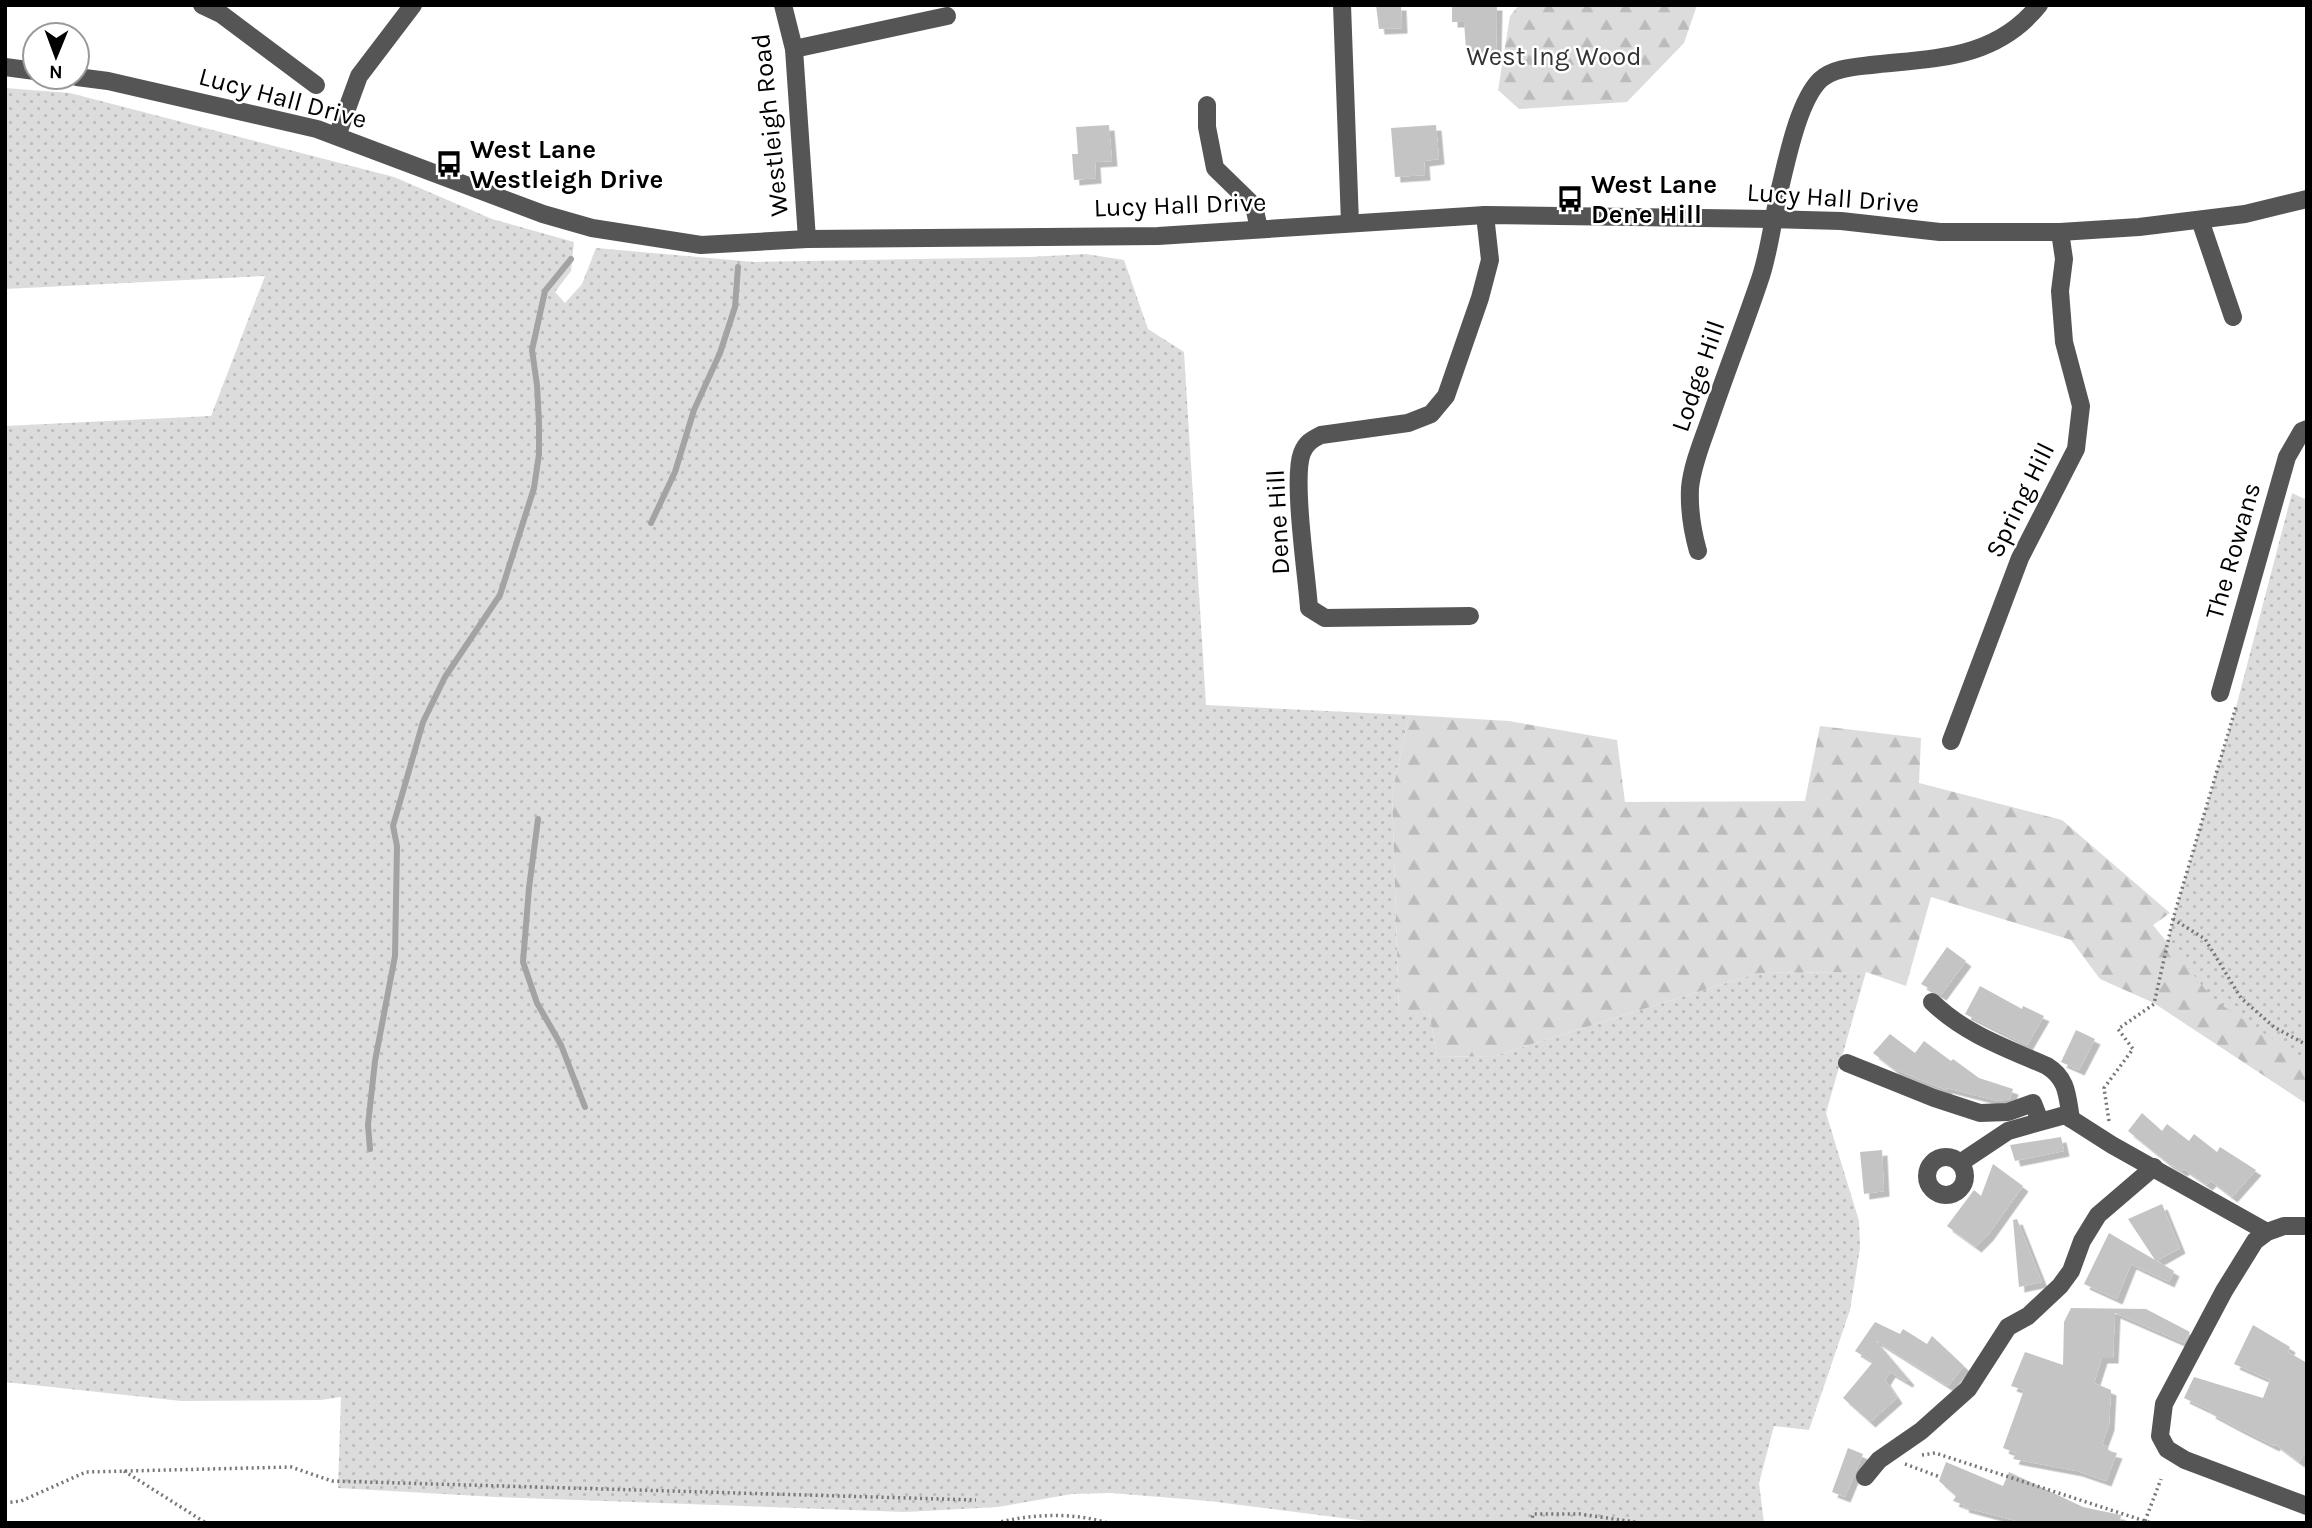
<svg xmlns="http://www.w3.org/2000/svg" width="2312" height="1528" font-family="Karla,sans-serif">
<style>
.grass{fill:url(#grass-dots)}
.forest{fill:url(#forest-firs)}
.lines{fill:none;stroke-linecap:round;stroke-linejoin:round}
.stream{stroke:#a3a3a3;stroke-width:6}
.building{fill:#c4c4c4;filter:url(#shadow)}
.path{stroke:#777;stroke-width:3.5;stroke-dasharray:2 3.5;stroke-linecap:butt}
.minor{stroke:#555;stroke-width:18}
.labels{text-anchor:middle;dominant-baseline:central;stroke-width:5;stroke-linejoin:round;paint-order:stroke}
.park-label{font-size:26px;fill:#333;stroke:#fff}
.street-label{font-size:26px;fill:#000;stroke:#fff}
.poi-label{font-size:26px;font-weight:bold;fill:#000;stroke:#fff;text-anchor:start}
</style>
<defs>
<pattern id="grass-dots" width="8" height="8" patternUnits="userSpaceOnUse" patternTransform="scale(1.75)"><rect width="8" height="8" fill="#dcdcdc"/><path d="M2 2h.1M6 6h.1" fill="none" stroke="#bbb" stroke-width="1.8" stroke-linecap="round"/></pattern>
<pattern id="forest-firs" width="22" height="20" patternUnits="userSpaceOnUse" patternTransform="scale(1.75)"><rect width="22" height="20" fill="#dcdcdc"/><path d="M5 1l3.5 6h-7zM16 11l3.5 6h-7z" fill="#bbb"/></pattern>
<filter id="shadow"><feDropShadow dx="5.5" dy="5.5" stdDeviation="0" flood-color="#0004"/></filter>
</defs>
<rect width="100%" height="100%" fill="#fff"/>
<g class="grass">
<path d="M5,88l65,5 324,84 98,42 82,23 -3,29 -16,21 10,11 17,-19 14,-36 158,14 275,-5 57,-3 38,6 24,69 36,23 22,353 203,10 -17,79 7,221 30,-3 8,44 54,1 267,-84 108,-1 -40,141 33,108 1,27 -10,62 -41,120 -35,-4 -15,57 5,40h-383l-172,-22 -98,-8 -39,1 -74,13 -93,5 -409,-15 -158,-9 3,-91 -20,3 -140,1 -176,-19v-956l206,-10 54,-140 -260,13z"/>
<path d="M2292,493l15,7v604l-153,-101 19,-84 63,-212z"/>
</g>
<g class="forest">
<path d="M1519,5h178l-13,38 -57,59 -108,7 -21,-19 12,-74z"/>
<path d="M1409,715l100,6 108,19 8,62 180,-1 15,-75 101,12 -2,45 143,37 108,93 -17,12 61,75 93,62v42l-153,-101 -54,-24 -29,-39 -140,-43 -25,89 -40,-14 -108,1 -267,84 -54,-1 -8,-44 -30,4 -7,-222z"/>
</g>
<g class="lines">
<g class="stream">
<path d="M651,523l24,-51 19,-62 26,-57 15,-46 3,-40"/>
<path d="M538,819l-9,69 -6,74 14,41 24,42 24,62"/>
<path d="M370,1149l-2,-24 7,-64 20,-105 2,-110 -4,-20 30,-104 22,-45 55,-82 34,-107 5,-34v-31l-2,-38 -5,-35 13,-59 26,-32"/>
</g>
</g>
<g class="building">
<path d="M1376,5h25l1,23 -23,1z"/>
<path d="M1452,5h45l-1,44h-30l-2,-27h-12z"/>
<path d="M1109,125l3,36 -17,1 1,16 -22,2 -2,-26h6l-2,-27z"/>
<path d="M1436,125l3,34 -15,2 1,14 -30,2 -4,-49z"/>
<path d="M1947,947l19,14 -25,34 -20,-11z"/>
<path d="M1980,986l42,23 1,-3 21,10 -17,29 -62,-31z"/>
<path d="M2076,1030l19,9 -16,31 -18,-8z"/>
<path d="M1890,1034l25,19 9,-12 27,20 2,-2 26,19 34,11 -3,10 -12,2 -51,-13 -1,2 -52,-21 -21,-16z"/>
<path d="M2142,1113l20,18 5,-7 22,17 5,-7 23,18 3,-5 36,23 -24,27 -21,-16 -4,4 -23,-16 -2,2 -14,-8 -40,-32z"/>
<path d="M2061,1137l3,14 -49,10 -5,-16z"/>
<path d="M1882,1150l2,41 -20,3 -4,-42z"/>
<path d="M1993,1164l30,22 -35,49 -12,12 -29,-21 27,-36 7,6z"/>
<path d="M2162,1204l18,44 -23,13 17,10 -5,11 -38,-18 -14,35 -33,-15 25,-51 46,27 -27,-41z"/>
<path d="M2017,1219l25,63 -23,5 -6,-67z"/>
<path d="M2071,1308l75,1 44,23 -6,11 -69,-30 -2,45h-11l-8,25 17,7 -2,35 -7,19 6,3v4l9,2 -11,28 -29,-10 -64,-12 3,-6 -13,-5 21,-58 -13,-4 14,-34 38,13 1,-43z"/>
<path d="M1875,1322l25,12 3,-5 24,15 5,-8 32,30 -16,20 -73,-46 34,40 -2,2 -17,-10 -5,8 12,18 -27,24 -27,-24 30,-36 -18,-11z"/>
<path d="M2253,1325l37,22 -2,5 19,11v87l-8,12 -24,-18 -1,2 -34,-17 -30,-16 1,-2 -27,-13 10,-21 69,21 7,-18 -36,-16z"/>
<path d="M1848,1448l15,6 -18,43 -13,-5z"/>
<path d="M1946,1462l57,24 6,-14 74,35 38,8 -1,8h-96l-61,-16 1,-2 -11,-4 3,-5 -17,-15z"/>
</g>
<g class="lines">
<g class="path">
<path d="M2173,919l32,20 36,59 33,29 33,18"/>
<path d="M2109,1121l-5,-33 29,-39 -15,-20 36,-25 19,-85 63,-212h-2"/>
<path d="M1922,1455l13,-2 216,70"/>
<path d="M1905,1464l35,13"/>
<path d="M124,1471l82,52"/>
<path d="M5,1503l16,-2 65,-29 205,-5 41,14 644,19"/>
<path d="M2145,1521l16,-42"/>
<path d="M996,1523c36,-9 76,-11 112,0"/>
<path d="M1531,1523l2,-9h47l61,9"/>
</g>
<g class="minor">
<path d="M202,5l19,9 95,71"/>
<path d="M783,5l11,44 13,190"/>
<path d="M1342,5l8,218"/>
<path d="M794,49l153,-33"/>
<path d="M5,67l30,4"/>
<path d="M77,77l31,4 209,48 226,85 49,14 109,17 106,-6 351,-3 327,-21 287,4 69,2 99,11h120l79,-5 106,-13 62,-15"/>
<path d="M1207,105v22l8,41 39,38 5,23"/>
<path d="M337,136l22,-60 54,-71"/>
<path d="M2200,220l33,97"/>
<path d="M1698,551c-6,-21 -9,-41 -8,-63 2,-22 12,-46 19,-66 16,-47 34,-93 50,-140 11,-30 14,-67 22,-98 7,-29 18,-83 39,-104 13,-12 34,-13 51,-15 63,-7 124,-5 168,-60"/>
<path d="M1470,616l-145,2 -16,-10c-2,-31 -17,-130 -7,-155 4,-10 9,-13 19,-18l87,-12 23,-9 15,-18 34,-98 10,-38 -5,-45"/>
<path d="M2220,693l67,-236 15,-26 5,-2"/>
<path d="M1951,741l69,-183 56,-109 5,-43 -17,-64 -4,-51 4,-32 -4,-27"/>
<path d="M1932,1002c33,32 74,46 115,64 21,13 20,30 24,53"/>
<path d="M1847,1063l87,35 46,15 28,-1 25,-9 7,18"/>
<circle cx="1946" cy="1176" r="19"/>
<path d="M1960,1163l48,-32 57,-16 47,30 155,87"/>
<path d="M2307,1226h-23l-17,6 -12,9 -31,50 -60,113 -4,32 7,13 18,11 122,46"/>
<path d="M1865,1477l14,-17 42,-29 47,-42 40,-62 20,-11 32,-30 11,-15 11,-30 16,-26 56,-48"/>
</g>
</g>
<defs>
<symbol id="bus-bare" viewBox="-9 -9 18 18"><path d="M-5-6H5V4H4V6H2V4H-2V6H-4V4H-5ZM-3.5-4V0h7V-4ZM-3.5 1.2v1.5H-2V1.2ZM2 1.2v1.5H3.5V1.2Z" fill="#000" stroke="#fff" stroke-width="2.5" paint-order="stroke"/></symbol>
</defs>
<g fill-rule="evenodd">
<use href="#bus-bare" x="430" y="145" width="38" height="38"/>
<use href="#bus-bare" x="1551" y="180" width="38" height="38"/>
</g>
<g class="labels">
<g class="park-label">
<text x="1554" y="56">West Ing Wood</text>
</g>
<g class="street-label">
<text transform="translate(283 98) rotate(15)">Lucy Hall Drive</text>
<text transform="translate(770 125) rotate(-96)">Westleigh Road</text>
<text transform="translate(1833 198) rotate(4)">Lucy Hall Drive</text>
<text transform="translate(1180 205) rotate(-2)">Lucy Hall Drive</text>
<text transform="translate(1698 376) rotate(-71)">Lodge Hill</text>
<text transform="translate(2020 500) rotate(-64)">Spring Hill</text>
<text transform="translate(1278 522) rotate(-93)">Dene Hill</text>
<text transform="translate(2233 551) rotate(-74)">The Rowans</text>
</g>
<g class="poi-label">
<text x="470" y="149">West Lane<tspan x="470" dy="30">Westleigh Drive</tspan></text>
<text x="1591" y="184">West Lane<tspan x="1591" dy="30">Dene Hill</tspan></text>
</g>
</g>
<rect width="2312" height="1528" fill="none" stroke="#000000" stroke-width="14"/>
<g transform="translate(56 56) rotate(181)"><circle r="33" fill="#ffffff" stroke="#999999" stroke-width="2"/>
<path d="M0-5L12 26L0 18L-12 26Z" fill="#000000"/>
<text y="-10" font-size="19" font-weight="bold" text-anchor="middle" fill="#000000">N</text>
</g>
</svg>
